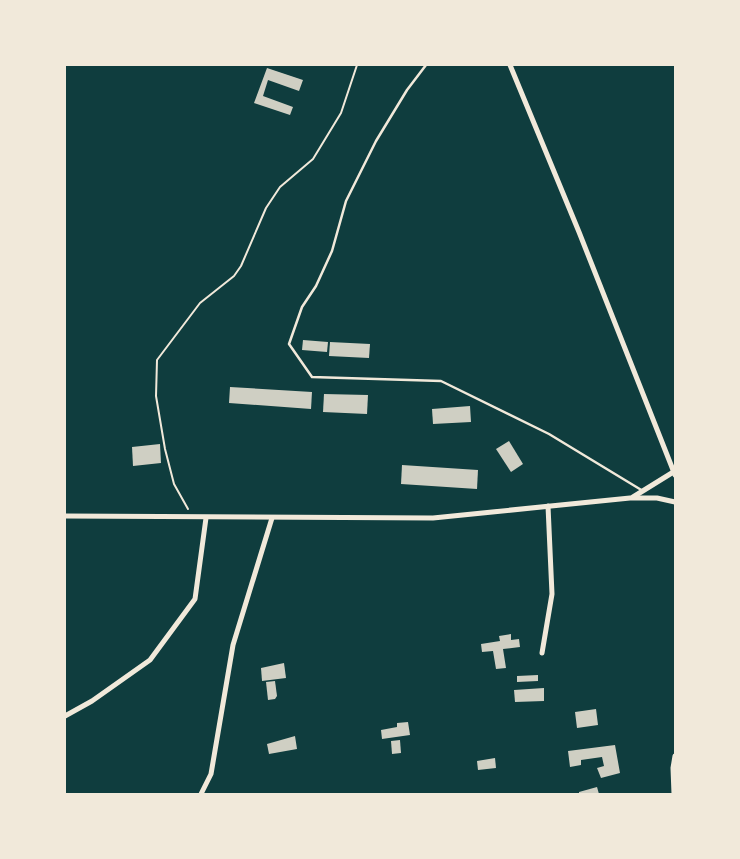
<svg xmlns="http://www.w3.org/2000/svg" width="740" height="859" font-family="'Fira Sans Condensed',sans-serif">
<style>
.building{fill:#cfcfc3}
.lines{fill:none;stroke-linecap:round;stroke-linejoin:round}
.path{stroke:#f1e9da;stroke-width:2}
.service{stroke:#f1e9da;stroke-width:2.5}
.minor{stroke:#f1e9da;stroke-width:5}
</style>
<rect width="100%" height="100%" fill="#0f3d3e"/>
<g class="building">
<path d="M267,68l36,12 -4,11 -31,-11 -5,16 30,11 -3,8 -36,-12z"/>
<path d="M303,340l25,2 -1,10 -25,-2z"/>
<path d="M330,342l40,2 -1,14 -40,-2z"/>
<path d="M230,387l82,5 -1,17 -82,-6z"/>
<path d="M324,394l44,1 -1,19 -44,-2z"/>
<path d="M470,406l1,16 -38,2 -1,-15z"/>
<path d="M509,441l14,23 -12,8 -15,-23z"/>
<path d="M160,444l1,19 -28,3 -1,-19z"/>
<path d="M402,465l76,5 -1,19 -76,-5z"/>
<path d="M511,634v6l8,-1 1,8 -17,2 3,19 -10,1 -3,-18 -11,1 -1,-8 19,-3 -1,-5z"/>
<path d="M284,663l2,15 -24,3 -1,-13z"/>
<path d="M538,675v6l-21,1v-6z"/>
<path d="M275,681l2,15 -2,3 -7,1 -2,-18z"/>
<path d="M544,688v13l-29,1 -1,-12z"/>
<path d="M596,709l2,16 -21,3 -2,-16z"/>
<path d="M408,722l2,13 -28,4 -1,-9 16,-3v-4z"/>
<path d="M295,736l2,13 -28,5 -2,-10z"/>
<path d="M400,740l1,13 -9,1 -1,-13z"/>
<path d="M615,745l5,28 -19,5 -4,-10 7,-2 -2,-9 -21,3v5l-11,2 -2,-16z"/>
<path d="M495,758l1,10 -18,2 -1,-9z"/>
<path d="M597,787l2,7h-20v-2z"/>
</g>
<g class="lines">
<path class="path" d="M188,509l-14,-25 -9,-35 -9,-53 1,-36 43,-57 34,-27 7,-10 25,-58 14,-21 33,-28 28,-46 16,-48"/>
<path class="service" d="M426,65l-19,25 -31,51 -30,60 -14,50 -16,35 -14,21 -13,37 23,33 129,4 108,53 94,57"/>
<g class="minor">
<path d="M510,65l69,167 96,243"/>
<path d="M633,497l42,-26"/>
<path d="M65,516l368,2 197,-20h27l18,4"/>
<path d="M542,653l10,-59 -4,-88"/>
<path d="M65,716l27,-15 58,-41 45,-61 11,-81"/>
<path d="M201,794l10,-20 22,-129 39,-127"/>
<path d="M674,794l-1,-26 2,-12"/>
</g>
</g>
<rect width="740" height="859" fill="none" stroke="#f1e9da" stroke-width="132"/>
</svg>
